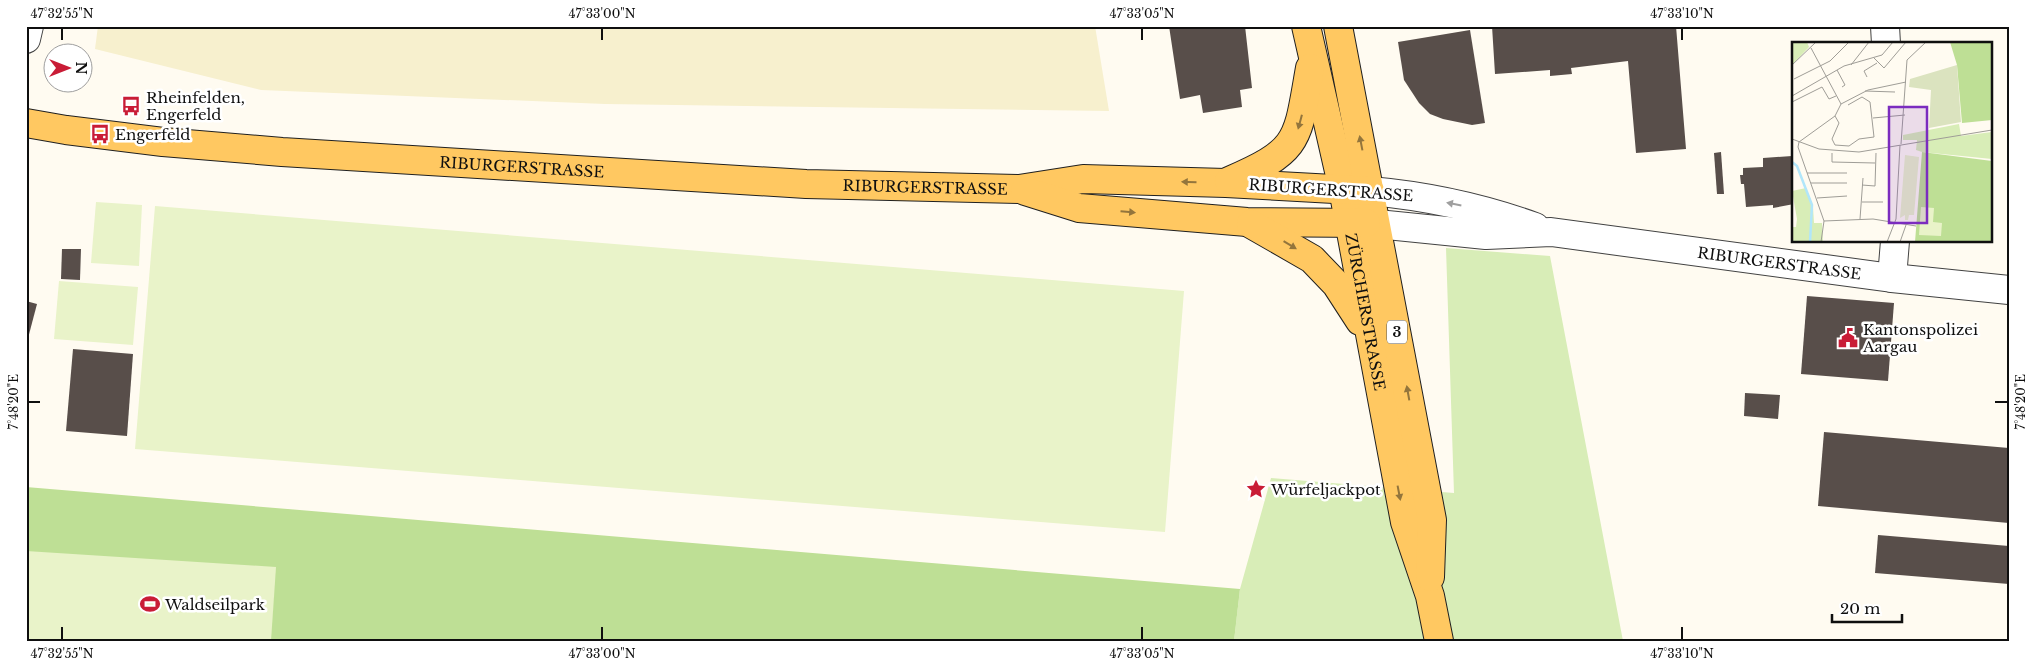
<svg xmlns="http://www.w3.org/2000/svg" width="2035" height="667" font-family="'Libre Baskerville',serif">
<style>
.farmland{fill:#f7f0ce}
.green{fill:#d8edb7}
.forest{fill:#bedf95}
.pitch{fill:#e9f3c9}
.building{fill:#584e4a}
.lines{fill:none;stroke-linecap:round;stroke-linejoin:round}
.minor-casing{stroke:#424242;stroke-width:30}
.major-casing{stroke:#202020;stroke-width:30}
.minor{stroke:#fff;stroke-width:28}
.major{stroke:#ffc861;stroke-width:28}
.oneway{fill:#93753c}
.oneway2{fill:#9f9f9f}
.ticks{fill:none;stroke:#0f0f0f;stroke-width:2}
.labels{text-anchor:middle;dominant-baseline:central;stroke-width:5;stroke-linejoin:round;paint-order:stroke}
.shield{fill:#fff;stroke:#575757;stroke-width:1}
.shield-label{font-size:14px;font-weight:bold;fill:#0f0f0f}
.poi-label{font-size:15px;fill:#0f0f0f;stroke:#fff;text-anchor:start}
.street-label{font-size:15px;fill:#0f0f0f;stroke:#fff}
.inset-river{fill:none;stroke:#b1e6fa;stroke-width:2.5}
.inset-road{fill:none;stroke:#9f9d97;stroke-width:1}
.view{fill:#7b2cbf;fill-opacity:0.15;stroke:#7b2cbf;stroke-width:2.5}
.inset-edge{fill:none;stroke:#0f0f0f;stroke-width:2.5}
.neatline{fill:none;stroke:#0f0f0f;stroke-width:2}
.ticks-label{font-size:12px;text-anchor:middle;fill:#0f0f0f}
</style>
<rect width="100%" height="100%" fill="#fffbf1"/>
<path class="farmland" d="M98,26h997l14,85 -504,-7 -344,-14 -166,-41z"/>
<path class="green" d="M1446,248l104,8 73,385h-389l6,-52 31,-111 183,15z"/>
<path class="forest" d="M26,487l1214,102 -6,52h-1208z"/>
<g class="pitch">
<path d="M96,202l46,3 -3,61 -48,-3z"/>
<path d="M155,206l1029,85 -19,241 -1030,-83z"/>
<path d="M59,281l79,6 -5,58 -79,-6z"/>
<path d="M26,551l250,16 -5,74h-245z"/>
</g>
<g class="building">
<path d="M1169,26h76l7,62 -12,2 2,17 -39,6 -3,-18 -20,4z"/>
<path d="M1492,26h184l10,123 -50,4 -8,-92 -57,7 1,6 -22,2v-6l-55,4z"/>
<path d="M1470,30l15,93 -13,2 -29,-6 -13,-5 -11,-11 -15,-23 -6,-38z"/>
<path d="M1721,152l3,42h-7l-3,-41z"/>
<path d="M1792,156l2,48 -21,4v-3l-27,2 -2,-23h-3l-1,-9h3v-7l20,-1v-9z"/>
<path d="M62,249h19l-1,31 -19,-1z"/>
<path d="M1807,296l87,7 -6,78 -87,-7z"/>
<path d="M26,301l11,3 -10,38h-1z"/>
<path d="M73,349l60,5 -6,82 -61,-5z"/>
<path d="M1745,393l35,2 -2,24 -34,-3z"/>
<path d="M1824,432l185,16v75l-191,-17z"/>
<path d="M1878,535l131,11v38l-134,-11z"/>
</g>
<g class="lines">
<defs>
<g id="minor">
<path d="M1885,26l1,18"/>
<path d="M26,39l3,-13"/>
<path d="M1370,191c57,5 112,17 165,36"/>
<path id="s1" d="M1377,224l109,11 65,-3 341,46 117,12"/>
<path d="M1892,278l3,-37"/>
</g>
<g id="major">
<path id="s2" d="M1306,26l37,163 62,333 25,74 9,45"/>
<path d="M1338,26l94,494 -2,57"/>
<path id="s3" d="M26,123l40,7 97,12 119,10 524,32 213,5 64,-10 143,4 144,8"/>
<path d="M1229,181c72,-31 68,-40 81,-113"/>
<path d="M1025,191l54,17 168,14 119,1"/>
<path d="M1251,224l61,35 24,25 24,37"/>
</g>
</defs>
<use href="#minor" class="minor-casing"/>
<use href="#major" class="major-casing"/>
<use href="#minor" class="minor"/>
<use href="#major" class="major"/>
</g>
<defs><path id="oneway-solid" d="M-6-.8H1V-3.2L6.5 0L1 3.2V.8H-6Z" transform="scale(1.25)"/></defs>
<g class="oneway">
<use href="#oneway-solid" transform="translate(1300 122) rotate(105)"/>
<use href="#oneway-solid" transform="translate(1361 143) rotate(-101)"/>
<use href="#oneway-solid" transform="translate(1189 182) rotate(-179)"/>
<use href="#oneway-solid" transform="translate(1128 212) rotate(5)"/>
<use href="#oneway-solid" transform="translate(1290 245) rotate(31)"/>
<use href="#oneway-solid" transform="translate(1408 393) rotate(-100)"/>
<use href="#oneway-solid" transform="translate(1399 493) rotate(79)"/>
</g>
<use class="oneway2" href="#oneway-solid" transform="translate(1454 204) rotate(-169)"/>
<path class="ticks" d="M62,28v12M602,28v12M1142,28v12M1682,28v12M28,402h12M1995,402h13M62,627v13M602,627v13M1142,627v13M1682,627v13"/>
<defs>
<symbol id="bus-bare" viewBox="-9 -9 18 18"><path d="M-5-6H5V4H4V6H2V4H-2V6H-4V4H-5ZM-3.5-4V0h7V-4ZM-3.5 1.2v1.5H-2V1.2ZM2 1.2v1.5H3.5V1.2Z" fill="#c91c36" stroke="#fff" stroke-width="2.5" paint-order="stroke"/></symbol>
<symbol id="civic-bare" viewBox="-9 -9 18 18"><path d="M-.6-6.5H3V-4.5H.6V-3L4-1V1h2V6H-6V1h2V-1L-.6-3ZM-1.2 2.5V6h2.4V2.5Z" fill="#c91c36" stroke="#fff" stroke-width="2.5" paint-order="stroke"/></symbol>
<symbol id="sight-bare" viewBox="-9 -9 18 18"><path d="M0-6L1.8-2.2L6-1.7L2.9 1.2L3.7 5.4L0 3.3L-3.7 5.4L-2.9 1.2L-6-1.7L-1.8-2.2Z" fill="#c91c36" stroke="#fff" stroke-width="2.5" paint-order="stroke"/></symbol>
<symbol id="stadium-bare" viewBox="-9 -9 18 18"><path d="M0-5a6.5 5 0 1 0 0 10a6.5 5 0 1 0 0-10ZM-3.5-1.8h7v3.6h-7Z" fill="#c91c36" stroke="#fff" stroke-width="2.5" paint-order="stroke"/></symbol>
</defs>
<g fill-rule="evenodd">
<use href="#bus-bare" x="117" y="92" width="28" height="28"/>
<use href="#bus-bare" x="86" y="120" width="28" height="28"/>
<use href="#civic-bare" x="1834" y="324" width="28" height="28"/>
<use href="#sight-bare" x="1242" y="475" width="28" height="28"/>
<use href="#stadium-bare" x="136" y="590" width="28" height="28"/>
</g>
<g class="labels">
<rect class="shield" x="1387" y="320.5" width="20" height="23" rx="4"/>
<g class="shield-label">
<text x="1397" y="332">3</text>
</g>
<g class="poi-label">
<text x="146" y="97">Rheinfelden,<tspan x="146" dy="17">Engerfeld</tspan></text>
<text x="115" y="134">Engerfeld</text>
<text x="1863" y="329">Kantonspolizei<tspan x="1863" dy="17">Aargau</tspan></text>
<text x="1271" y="489">Würfeljackpot</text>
<text x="165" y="604">Waldseilpark</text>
</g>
<g class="street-label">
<text stroke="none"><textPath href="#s3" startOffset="498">RIBURGERSTRASSE</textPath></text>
<text stroke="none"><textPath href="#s3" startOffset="902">RIBURGERSTRASSE</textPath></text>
<text transform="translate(1331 190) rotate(4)">RIBURGERSTRASSE</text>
<text stroke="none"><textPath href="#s1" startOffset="405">RIBURGERSTRASSE</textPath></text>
<text stroke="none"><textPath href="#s2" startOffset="292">ZÜRCHERSTRASSE</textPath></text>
</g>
</g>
<g transform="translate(1792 42)">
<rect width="200" height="200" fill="#fffbf1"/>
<path d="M0,0h15l2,5 -17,18zM167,82l2,12 31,-4v27l-70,-7 -6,-2 1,-10h-14v-5zM14,146l7,19 1,16h8l1,19h-31v-15h4l1,-8 -5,-28z" fill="#d8edb7"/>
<path d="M158,0h42v78l-30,3 -5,-58zM130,110l70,9v81h-77z" fill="#bedf95"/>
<path d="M165,23l4,57 -32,6 2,-38 -22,-3 1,-8z" fill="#dbe3bf"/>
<path d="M113,113l14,2 -5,58h-5l-1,5h-3v-5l-5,3zM129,165l13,1 -1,14 9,1 -1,13 -22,-1z" fill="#e9f3c9"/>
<path class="inset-river" d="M0,120l5,4 15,39 -2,37"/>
<path class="inset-road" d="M19,6l30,56M82,16l10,10 22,-26M0,23l24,-23M59,23l18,-23M45,28l8,15 -3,2M75,35l-3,-6 13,-8M2,37l36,-18 19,-19M73,49l30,1M0,54l52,-30 38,-11 11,-13M0,60l30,-15 7,12 7,-3M49,62l27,-14 38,-8M43,74l4,7 -7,16 3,6 14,1 10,-7 15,-2 -4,-35 -8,-5 -14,8M81,76l32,-3M0,97l27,10 40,3 133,-22M109,102l6,-84 19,-18M40,111v9l43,1M15,131h40M19,141h36M70,143l13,1 1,-33M25,156l30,-2M70,160h21M68,177l3,-41M32,179l49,-2 43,7M29,200l3,-21 -26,-74 1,-5 36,-26 6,-12M95,200l9,-23 4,-74M108,200l6,-17"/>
<path class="view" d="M97,65h38v116h-38z"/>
<rect width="200" height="200" class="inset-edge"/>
</g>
<rect width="2035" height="667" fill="none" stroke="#ffffff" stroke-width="55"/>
<g transform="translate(68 68) rotate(90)"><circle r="24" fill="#ffffff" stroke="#9f9f9f"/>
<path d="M0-4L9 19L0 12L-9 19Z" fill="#c91c36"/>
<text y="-8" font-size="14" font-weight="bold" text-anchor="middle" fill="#0f0f0f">N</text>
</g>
<path d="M1832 614v8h70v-8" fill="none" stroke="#0f0f0f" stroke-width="2.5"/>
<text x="1840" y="614" font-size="15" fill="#0f0f0f" stroke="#ffffff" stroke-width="4" paint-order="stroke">20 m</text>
<rect x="28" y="28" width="1980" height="612" class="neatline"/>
<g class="ticks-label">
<text x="62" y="18">47°32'55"N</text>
<text x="602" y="18">47°33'00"N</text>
<text x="1142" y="18">47°33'05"N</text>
<text x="1682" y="18">47°33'10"N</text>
<text transform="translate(2021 402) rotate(-90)" y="4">7°48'20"E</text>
<text transform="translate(14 402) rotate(-90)" y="4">7°48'20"E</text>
<text x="62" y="658">47°32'55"N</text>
<text x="602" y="658">47°33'00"N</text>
<text x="1142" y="658">47°33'05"N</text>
<text x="1682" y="658">47°33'10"N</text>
</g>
</svg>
